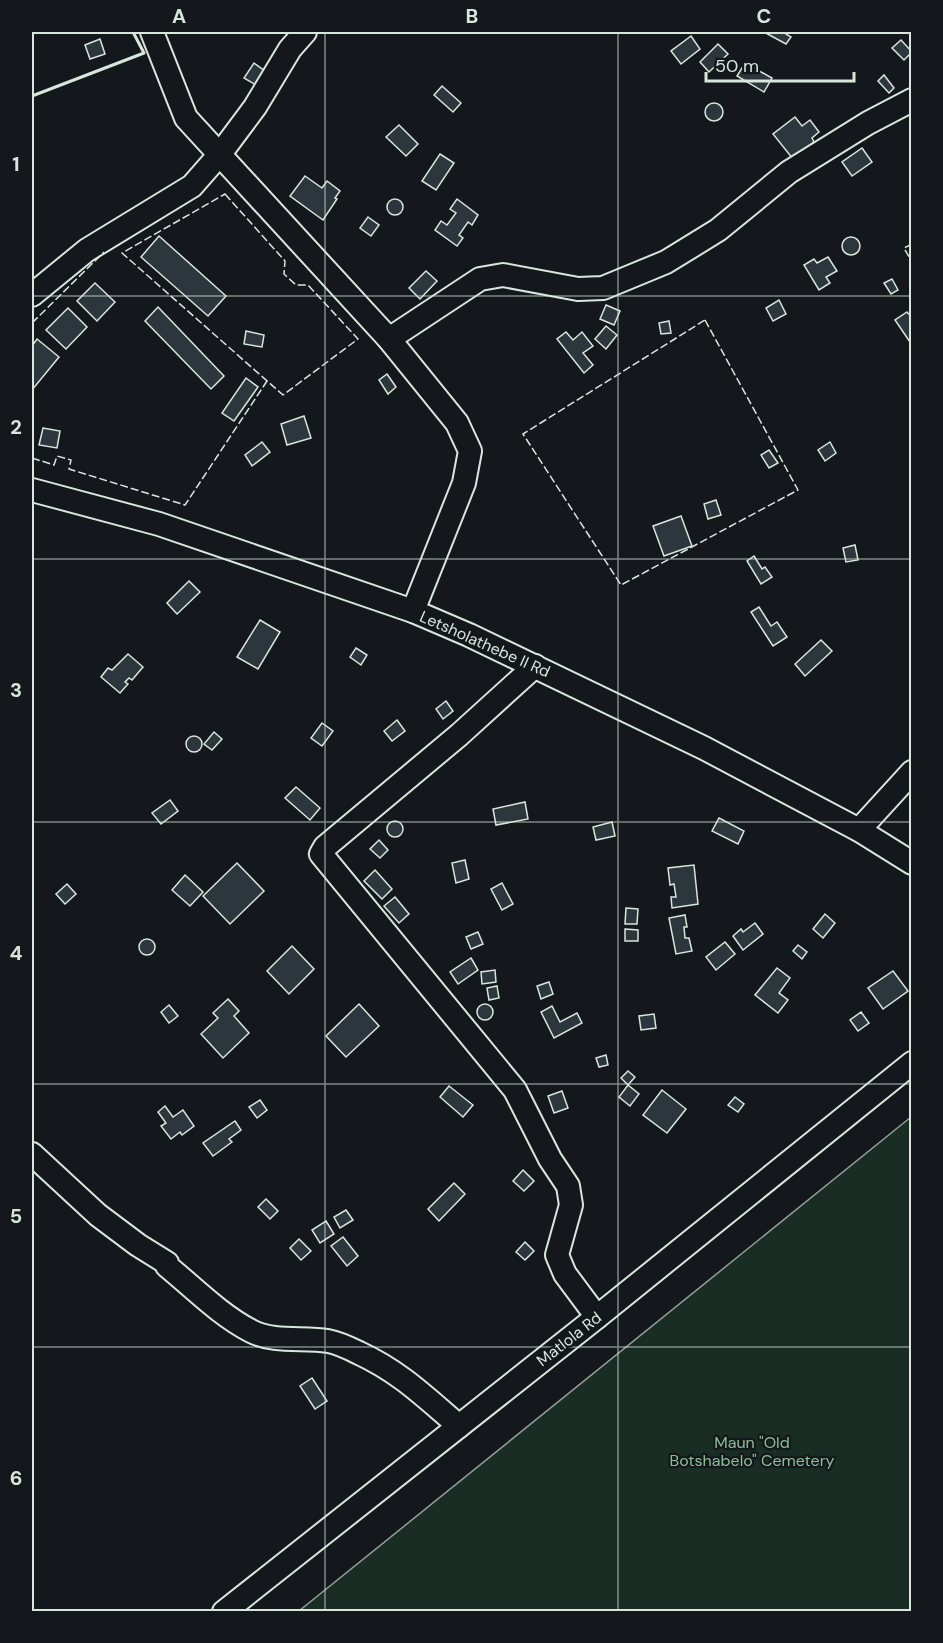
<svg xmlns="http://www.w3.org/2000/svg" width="943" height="1643" font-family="'DM Sans',sans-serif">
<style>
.green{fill:#1a2d24;stroke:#939e99;stroke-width:1.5}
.building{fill:#2c363c;stroke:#d8e6dc;stroke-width:1.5}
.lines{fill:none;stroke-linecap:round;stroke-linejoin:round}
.minor-casing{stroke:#d8e6dc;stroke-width:26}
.minor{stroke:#14181c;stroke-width:22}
.fence{stroke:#d8e6dc;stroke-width:1.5;stroke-dasharray:8 3;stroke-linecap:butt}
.wall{stroke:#d8e6dc;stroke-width:3}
.grid{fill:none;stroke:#d8e6dc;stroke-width:1.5;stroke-opacity:0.55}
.labels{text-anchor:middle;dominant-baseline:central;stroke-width:4.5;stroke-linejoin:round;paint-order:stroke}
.street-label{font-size:16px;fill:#d8e6dc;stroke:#14181c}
.park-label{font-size:16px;fill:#8ac095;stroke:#14181c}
.neatline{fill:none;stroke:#d8e6dc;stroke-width:2}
.grid-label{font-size:20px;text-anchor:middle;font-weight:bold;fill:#d8e6dc}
</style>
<rect width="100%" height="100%" fill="#14181c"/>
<path class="green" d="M911,1117v494h-612z"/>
<g class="building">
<path d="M764,32h19l8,5 -5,7z"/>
<path d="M691,36l9,13 -19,15 -10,-13z"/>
<path d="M100,39l5,15 -15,5 -5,-14z"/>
<path d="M901,40l11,12 -8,8 -12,-12z"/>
<path d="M718,44l10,10 -19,18 -9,-10z"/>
<path d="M254,63l11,8 -9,14 -12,-7z"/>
<path d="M745,63l27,15 -8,14 -27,-16z"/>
<path d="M884,75l10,13 -5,5 -11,-12z"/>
<path d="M442,86l19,17 -8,9 -19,-17z"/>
<circle cx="714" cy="112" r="9"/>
<path d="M795,117l7,9 8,-6 9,12 -7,6 2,4 -21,17 -20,-25z"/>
<path d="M399,125l19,19 -12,12 -20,-19z"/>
<path d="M862,148l10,14 -20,14 -10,-14z"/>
<path d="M440,154l14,9 -18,27 -14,-9z"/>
<path d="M305,176l17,12 5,-7 13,10 -5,7 2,1 -14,21 -33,-24z"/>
<path d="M457,199l21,16 -6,10 -4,-3 -9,13 4,3 -6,8 -22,-16 6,-9 6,4 9,-12 -6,-4z"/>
<circle cx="395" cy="207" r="8"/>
<path d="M368,217l11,8 -8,11 -11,-8z"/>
<path d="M159,236l67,60 -18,20 -67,-59z"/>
<circle cx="851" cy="246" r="9"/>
<path d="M828,257l9,14 -11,6 4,6 -11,7 -15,-25 10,-6 3,4z"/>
<path d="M426,271l11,10 -17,18 -11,-11z"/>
<path d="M892,279l6,11 -7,4 -7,-11z"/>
<path d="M95,283l20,19 -18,19 -20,-20z"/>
<path d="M779,300l7,14 -13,7 -7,-13z"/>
<path d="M606,305l14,6 -6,14 -14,-6z"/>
<path d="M158,307l66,69 -13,13 -66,-68z"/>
<path d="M68,308l19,19 -21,22 -20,-19z"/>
<path d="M907,312l5,6 -2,24 -15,-22z"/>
<path d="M669,321l2,12 -10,1 -2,-11z"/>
<path d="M606,326l11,9 -11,14 -11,-10z"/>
<path d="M246,331l18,4 -2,12 -18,-3z"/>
<path d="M566,332l7,8 9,-8 11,14 -10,7 10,12 -9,8 -27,-34z"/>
<path d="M37,339l22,18 -27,33v-44z"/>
<path d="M387,374l9,13 -8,7 -9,-14z"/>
<path d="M246,378l12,9 -24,34 -12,-8z"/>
<path d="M304,416l7,22 -24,7 -6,-21z"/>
<path d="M43,428l17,3 -3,17 -18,-3z"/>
<path d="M262,442l8,10 -18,14 -7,-11z"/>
<path d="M830,442l6,11 -11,8 -7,-11z"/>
<path d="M769,450l9,13 -9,5 -8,-13z"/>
<path d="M716,500l5,15 -13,4 -4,-15z"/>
<path d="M681,516l11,30 -28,10 -11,-30z"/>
<path d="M855,545l3,15 -12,2 -3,-14z"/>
<path d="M754,556l8,13 3,-2 7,10 -11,7 -14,-23z"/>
<path d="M189,581l11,11 -23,22 -10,-11z"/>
<path d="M759,607l12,19 6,-4 10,15 -14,9 -22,-34z"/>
<path d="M260,620l20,12 -22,37 -21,-12z"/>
<path d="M821,640l11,11 -27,25 -10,-12z"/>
<path d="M356,648l11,7 -6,10 -11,-8z"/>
<path d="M128,654l15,13 -11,13 -3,-2 -4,4 3,2 -8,9 -19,-16 7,-9 4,2z"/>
<path d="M446,701l7,10 -10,8 -7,-10z"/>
<path d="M397,720l8,11 -13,10 -8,-10z"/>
<path d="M322,723l11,8 -11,15 -11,-8z"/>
<path d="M214,732l8,7 -10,11 -8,-6z"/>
<circle cx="194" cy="744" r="8"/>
<path d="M296,787l24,21 -10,12 -25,-22z"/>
<path d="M170,800l8,11 -17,13 -9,-11z"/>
<path d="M525,802l3,17 -32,6 -3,-16z"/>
<path d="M719,818l25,13 -6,13 -26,-13z"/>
<circle cx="395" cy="829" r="8"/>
<path d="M612,822l3,14 -19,4 -3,-13z"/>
<path d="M379,840l9,10 -8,8 -10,-9z"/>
<path d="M465,860l4,19 -13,4 -4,-20z"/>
<path d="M237,863l27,28 -34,33 -27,-28z"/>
<path d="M694,865l4,39 -26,4 -1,-11h5l-2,-13 -4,1 -2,-17z"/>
<path d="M375,870l17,19 -10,10 -18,-18z"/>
<path d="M185,875l18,17 -13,14 -18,-16z"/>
<path d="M502,883l11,21 -11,6 -11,-21z"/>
<path d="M67,884l9,10 -11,10 -9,-10z"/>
<path d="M395,897l14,17 -10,9 -15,-17z"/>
<path d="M626,908l12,1 -1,15h-12z"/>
<path d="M825,914l10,9 -12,15 -10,-9z"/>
<path d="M685,915l2,12h-3l1,11h4l3,13 -16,3 -7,-36z"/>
<path d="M755,923l8,11 -20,16 -10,-14 8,-7 2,3z"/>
<path d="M625,929l13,1v11h-13z"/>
<path d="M478,932l5,12 -12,5 -5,-12z"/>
<circle cx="147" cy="947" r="8"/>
<path d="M725,942l10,12 -19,16 -10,-13z"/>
<path d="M798,945l9,7 -5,7 -9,-8z"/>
<path d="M292,946l22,23 -25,25 -22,-23z"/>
<path d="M471,958l7,12 -20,14 -8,-12z"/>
<path d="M777,968l13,10 -11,15 9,7 -10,13 -23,-18z"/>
<path d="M495,970l1,12 -14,2 -1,-12z"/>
<path d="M893,971l15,20 -25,18 -15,-21z"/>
<path d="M549,982l4,12 -12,5 -4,-13z"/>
<path d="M497,986l2,12 -10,2 -2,-12z"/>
<path d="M228,999l11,12 -5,5 15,17 -26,25 -22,-24 17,-16 -5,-5z"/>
<path d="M359,1004l20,22 -33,31 -20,-21z"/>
<circle cx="485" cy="1012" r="8"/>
<path d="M169,1005l9,11 -9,7 -8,-11z"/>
<path d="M552,1006l8,16 17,-9 5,10 -28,15 -13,-26z"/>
<path d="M861,1012l8,11 -11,8 -8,-11z"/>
<path d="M654,1014l2,14 -15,2 -2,-14z"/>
<path d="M606,1055l2,10 -9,2 -3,-9z"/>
<path d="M628,1071l7,6 -7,8 -7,-7z"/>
<path d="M628,1085l11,9 -9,12 -11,-9z"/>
<path d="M449,1086l24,19 -10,12 -23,-20z"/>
<path d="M662,1090l24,19 -19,24 -24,-18z"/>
<path d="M562,1091l6,17 -14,5 -6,-17z"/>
<path d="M735,1097l9,7 -6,8 -10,-7z"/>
<path d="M260,1100l7,10 -10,8 -8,-11z"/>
<path d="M165,1106l8,11 10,-7 11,16 -12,9 -2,-3 -9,7 -10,-13 5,-3 -8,-11z"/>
<path d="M235,1121l6,9 -12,9 3,3 -19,14 -10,-13z"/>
<path d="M523,1170l11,11 -10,10 -11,-10z"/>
<path d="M454,1183l11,11 -26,27 -11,-12z"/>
<path d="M266,1199l12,12 -8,8 -12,-12z"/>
<path d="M346,1210l7,10 -13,8 -6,-11z"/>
<path d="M326,1221l8,13 -14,9 -8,-13z"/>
<path d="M343,1237l15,19 -11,10 -16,-20z"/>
<path d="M299,1239l12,12 -10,9 -11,-12z"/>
<path d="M525,1242l9,9 -9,9 -9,-8z"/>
<path d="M312,1378l15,23 -12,8 -15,-23z"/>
</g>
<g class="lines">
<defs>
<g id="minor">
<path d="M152,32l34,86 203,221 68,84 13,28 -6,32 -51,128"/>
<path d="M32,295l55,-45 105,-64 28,-32 35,-47 35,-58 15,-17"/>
<path d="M389,339l91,-60 23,-4 75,14 25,-1 63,-26 52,-32 71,-58 79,-49 44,-23"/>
<path d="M32,490l127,34 254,87 56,24 235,113 155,82 53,33"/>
<path d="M535,666l-76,69 -134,112 -4,7 194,236 35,69 18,27 3,19 -14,50 8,19 32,43"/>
<path d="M859,830l53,-58"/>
<path d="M32,1154l66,61 40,30 29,18v3c27,22 53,49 84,65 23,12 52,6 77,10 11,2 21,7 31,12 41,19 66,44 100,73"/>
<path d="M224,1612l373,-295 315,-254"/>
</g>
</defs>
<use href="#minor" class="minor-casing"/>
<use href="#minor" class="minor"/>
<g class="fence">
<path d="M225,194l60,67 -1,13 12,11h12l50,54 -75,56 -161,-142z"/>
<path d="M912,244l-8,4 8,14"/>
<path d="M705,320l93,170 -177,95 -98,-151z"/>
<path d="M32,323l72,-71"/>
<path d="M32,458l22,7 3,-9 14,4 -2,9 116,36 82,-124"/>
</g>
<path class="wall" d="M32,96l112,-43 -11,-21"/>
</g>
<path class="grid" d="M325,32v1580M618,32v1580M32,296h880M32,559h880M32,822h880M32,1084h880M32,1347h880"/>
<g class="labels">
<g class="street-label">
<text transform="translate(485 644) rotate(24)">Letsholathebe II Rd</text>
<text transform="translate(569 1339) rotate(-38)">Matlola Rd</text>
</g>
<g class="park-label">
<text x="752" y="1442">Maun "Old<tspan x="752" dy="18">Botshabelo" Cemetery</tspan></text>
</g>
</g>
<rect width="943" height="1643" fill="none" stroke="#14181c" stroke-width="66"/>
<path d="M706 72v9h148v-9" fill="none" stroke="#d8e6dc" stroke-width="3"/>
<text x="715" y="72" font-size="18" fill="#d8e6dc" stroke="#14181c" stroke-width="4.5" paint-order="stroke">50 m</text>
<rect x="33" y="33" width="877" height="1577" class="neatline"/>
<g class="grid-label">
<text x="179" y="23">A</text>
<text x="472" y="23">B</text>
<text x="764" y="23">C</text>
<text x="16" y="171">1</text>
<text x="16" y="434">2</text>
<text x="16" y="697">3</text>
<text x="16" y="960">4</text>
<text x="16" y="1223">5</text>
<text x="16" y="1485">6</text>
</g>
</svg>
